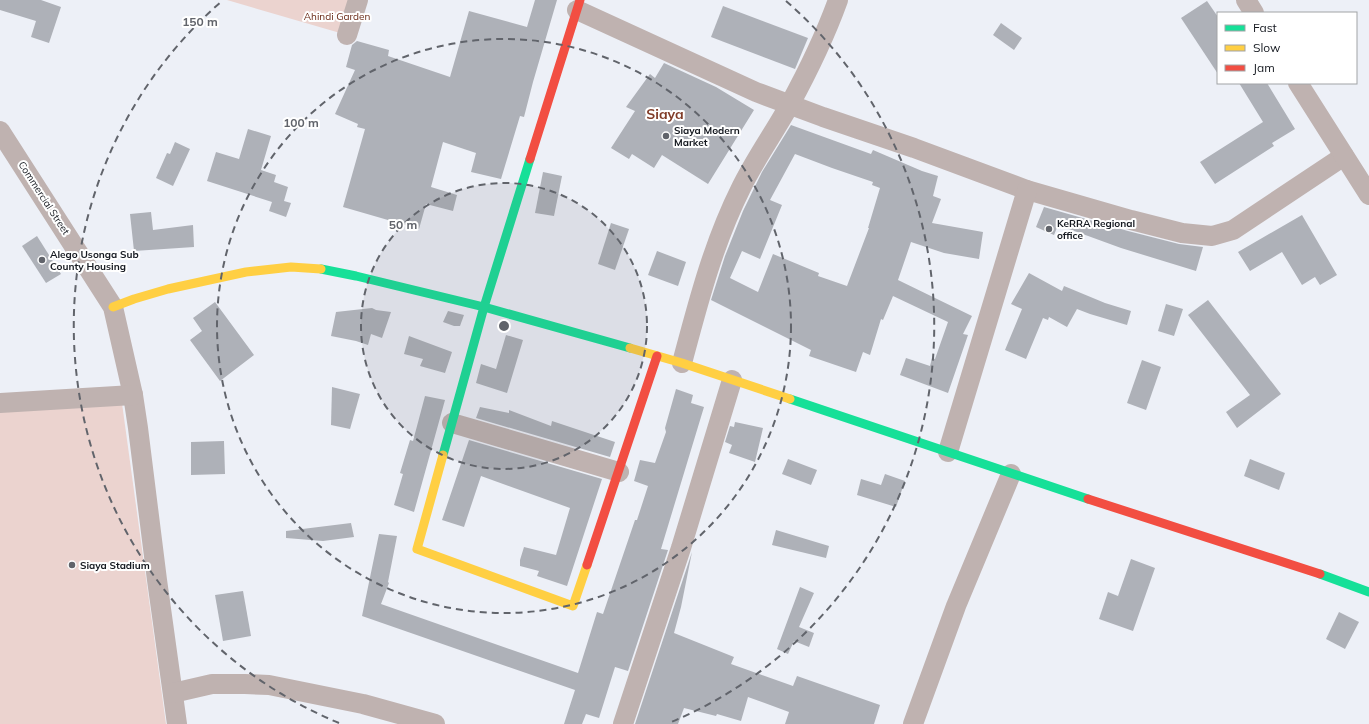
<svg xmlns="http://www.w3.org/2000/svg" width="1369" height="724" font-family="Mulish,sans-serif">
<style>
.green{fill:#ebd3cf}
.building{fill:#aeb1b8;fill-rule:evenodd}
.lines{fill:none;stroke-linecap:round;stroke-linejoin:round}
.street{stroke:#bfb2b0;stroke-width:20}
.fast{stroke:#16e098;stroke-width:9}
.slow{stroke:#ffcf43;stroke-width:9}
.jam{stroke:#f24e42;stroke-width:9}
.ring{fill:none;stroke:#61646b;stroke-width:2;stroke-dasharray:7 5}
.poi-dot{fill:#61646b;stroke:#fff;stroke-width:1.5}
.labels{text-anchor:middle;dominant-baseline:central;stroke-width:4;stroke-linejoin:round;paint-order:stroke}
.park-label{font-size:10px;fill:#652410;stroke:#fff}
.poi-label{font-size:10px;font-weight:bold;fill:#151920;stroke:#fff;text-anchor:start}
.street-label{font-size:10px;fill:#151920;stroke:#fff}
.district-label{font-size:14px;font-weight:bold;fill:#803c28;stroke:#fff}
.centre{fill:#61646b;stroke:#fff;stroke-width:2}
.ring-label{font-size:12px;text-anchor:middle;font-weight:bold;fill:#61646b;stroke:#fff;stroke-width:4;stroke-linejoin:round;paint-order:stroke}
</style>
<rect width="100%" height="100%" fill="#edf0f7"/>
<g class="green">
<path d="M227,0h132l-12,35z"/>
<path d="M121,396l45,328h-166v-317z"/>
</g>
<g class="building">
<path d="M0,0h41l20,7 -12,36 -18,-6 5,-16 -36,-11z"/>
<path d="M535,0h22l-24,82 -9,35 -4,-1 -19,63 -30,-7 5,-19 -33,-11 -12,45 26,8 -4,16 -27,-7 -7,25 -76,-22 22,-78 -8,-2 1,-3 -23,-10 20,-44 -9,-3 6,-22 5,-4 32,9 -1,6 62,21 19,-66 58,16z"/>
<path d="M1207,1l11,16v57l-37,-56z"/>
<path d="M723,6l85,32 -13,31 -84,-32z"/>
<path d="M1001,23l21,15 -8,12 -21,-15z"/>
<path d="M664,63l52,24 38,23 -46,74 -46,-29 -8,13 -22,-14 -3,5 -18,-11 24,-37 -9,-4 24,-33 5,4z"/>
<path d="M1239,83h28l28,46 -23,14 2,3 -59,38 -15,-22 63,-40z"/>
<path d="M791,125l80,29 2,-4 49,21 16,5 -5,20 8,3 -9,24 51,9 -4,27 -35,-6 -33,-11 -13,38 74,36 -9,18 5,1 -20,58 -48,-18 6,-17 24,8 2,-8 3,1 13,-37 -55,-26 -10,24 -2,-1 -11,36 -7,-3 -7,20 -47,-16 2,-6 -100,-50 14,-44 18,-45 19,-39zM795,154l37,14 41,14 -1,3 8,3 -12,40h1l-22,58 -29,-10 1,-3 -46,-19 -15,38 -28,-14 12,-27 18,8 22,-54 -12,-5z"/>
<path d="M248,129l23,7 -10,34 15,5 -2,7 14,5 -4,14 7,2 -5,14 -17,-6 3,-9 -65,-21 9,-29 23,7z"/>
<path d="M175,142l15,7 -17,37 -17,-8 11,-25 3,1z"/>
<path d="M543,172l19,4 -8,40 -19,-3z"/>
<path d="M1044,207l84,24 51,13 24,3 -7,24 -75,-23 -63,-23 -4,10 -18,-8z"/>
<path d="M151,212l2,18 40,-5 1,22 -60,4 -4,-37z"/>
<path d="M1302,215l35,60 -17,10 -5,-8 -13,8 -20,-33 -32,19 -12,-19z"/>
<path d="M611,223l18,6 -14,41 -17,-6z"/>
<path d="M37,236l24,38 -15,9 -24,-37z"/>
<path d="M657,251l29,11 -8,24 -30,-11z"/>
<path d="M1029,273l33,18 2,-5 41,17 26,8 -4,14 -37,-11 -13,-5 -10,18 -18,-10 -1,3 -5,-2 -17,41 -21,-9 17,-41 -11,-5z"/>
<path d="M1208,300l73,94 -44,34 -11,-16 24,-17 -62,-80z"/>
<path d="M215,302l39,53 -34,26 -30,-41 12,-9 -9,-13z"/>
<path d="M1166,304l17,5 -9,27 -16,-5z"/>
<path d="M372,308l4,2 15,2 -9,26 -11,-4 -3,11 -12,-4 -25,-5 5,-24z"/>
<path d="M448,311l16,4 -4,11h-6l-11,-4z"/>
<path d="M506,335l17,5 -16,53 -31,-10 5,-19 15,5z"/>
<path d="M409,336l43,16 -7,21 -25,-7 3,-7 -19,-5z"/>
<path d="M1142,360l19,7 -15,43 -19,-7z"/>
<path d="M332,387l28,7 -10,35 -19,-4z"/>
<path d="M676,389l17,6 -2,8 13,4 -43,142 7,1 -40,121 -13,-4 -16,51 -13,-4 -4,10h-18l11,-34 -213,-74 17,-82 18,2 -9,46 1,1 -8,21 197,69 19,-61 6,2 32,-94h2l11,-34 -14,-5 6,-21 15,3 11,-31 -1,-4z"/>
<path d="M425,396l20,4 -31,112 -20,-7 9,-31 -3,-1 10,-33 3,1z"/>
<path d="M480,407l29,6v-3l42,16 1,-5 63,21 -5,15 -134,-39z"/>
<path d="M735,422l28,6 -8,34 -26,-9 3,-8 -7,-3 5,-16 4,1z"/>
<path d="M469,440l133,39 -35,107 -30,-10 2,-5 -19,-5v-6l4,-13 32,8 14,-47 -89,-32 -17,51 -22,-7z"/>
<path d="M224,441l1,33 -34,1v-33z"/>
<path d="M788,459l29,11 -6,15 -29,-11z"/>
<path d="M1250,459l35,14 -6,17 -35,-14z"/>
<path d="M885,474l20,7 -9,26 -39,-12 4,-16 20,6z"/>
<path d="M351,523l3,14 -31,4 -37,-3v-7z"/>
<path d="M776,530l53,16 -3,12 -54,-13z"/>
<path d="M692,552l-11,55 -7,26 60,24 -3,7 62,22 4,-10 83,29 -6,19h-89l4,-12 -41,-15 -7,24 -24,-7 -1,2 -32,-8 -6,16h-43z"/>
<path d="M1131,559l24,9 -22,63 -34,-12 9,-27 10,4z"/>
<path d="M800,587l14,6 -15,34 15,6 -5,14 -15,-6 -6,13 -11,-5z"/>
<path d="M243,591l8,45 -28,5 -8,-46z"/>
<path d="M1339,612l20,10 -14,27 -19,-10z"/>
</g>
<g class="lines">
<g class="street">
<path d="M1246,0l8,13"/>
<path d="M577,10l179,82 67,25 91,31 113,42 104,30 51,13 30,3 21,-6 111,-74"/>
<path d="M347,35l11,-35"/>
<path d="M1298,83l71,112"/>
<path d="M0,131l113,176 20,88 5,33 19,152 20,144"/>
<path d="M682,363c16,-60 31,-119 59,-175 14,-29 33,-55 49,-84 18,-33 35,-68 48,-104"/>
<path d="M0,403l133,-8"/>
<path d="M452,423l167,49"/>
<path d="M948,452l79,-262"/>
<path d="M173,693l39,-9h33l24,1 94,19 72,20"/>
<path d="M623,724l58,-176 51,-168"/>
<path d="M913,724l43,-118 55,-132"/>
</g>
<g class="fast">
<path d="M321,269l35,7 128,31 146,41"/>
<path d="M790,399l298,100"/>
<path d="M443,455l41,-148 46,-148"/>
<path d="M1320,574l49,18"/>
</g>
<g class="slow">
<path d="M113,307l21,-8 34,-10 78,-17 45,-5 30,2"/>
<path d="M630,348l52,15 108,36"/>
<path d="M443,455l-26,94 156,57 14,-41"/>
</g>
<g class="jam">
<path d="M530,159l50,-159"/>
<path d="M1088,499l232,75"/>
<path d="M587,565l70,-209"/>
</g>
</g>
<circle cx="504" cy="326" r="143" fill="#61646b" fill-opacity=".12"/>
<g class="ring">
<circle cx="504" cy="326" r="143"/>
<circle cx="504" cy="326" r="287"/>
<path d="M339 723A430 430 0 0 1 222 1M786 1A430 430 0 0 1 669 723"/>
</g>
<g class="poi-dot">
<circle cx="666" cy="136" r="4"/>
<circle cx="1049" cy="229" r="4"/>
<circle cx="42" cy="260" r="4"/>
<circle cx="72" cy="565" r="4"/>
</g>
<g class="labels">
<g class="park-label">
<text x="337" y="16">Ahindi Garden</text>
</g>
<g class="poi-label">
<text x="674" y="130">Siaya Modern<tspan x="674" dy="12">Market</tspan></text>
<text x="1057" y="223">KeRRA Regional<tspan x="1057" dy="12">office</tspan></text>
<text x="50" y="254">Alego Usonga Sub<tspan x="50" dy="12">County Housing</tspan></text>
<text x="80" y="565">Siaya Stadium</text>
</g>
<g class="street-label">
<text transform="translate(44 198) rotate(57)">Commercial Street</text>
</g>
<g class="district-label">
<text x="665" y="114">Siaya</text>
</g>
</g>
<circle cx="504" cy="326" r="6" class="centre"/>
<g class="ring-label">
<text x="200" y="26">150 m</text>
<text x="301" y="127">100 m</text>
<text x="403" y="229">50 m</text>
</g>
<rect x="1217" y="12" width="140" height="72" fill="#ffffff" stroke="#a1a3a6"/>
<rect x="1225" y="25" width="20" height="6" fill="#16e098" stroke="#a1a3a6"/>
<text x="1253" y="32" font-size="12" fill="#151920">Fast</text>
<rect x="1225" y="45" width="20" height="6" fill="#ffcf43" stroke="#a1a3a6"/>
<text x="1253" y="52" font-size="12" fill="#151920">Slow</text>
<rect x="1225" y="65" width="20" height="6" fill="#f24e42" stroke="#a1a3a6"/>
<text x="1253" y="72" font-size="12" fill="#151920">Jam</text>
</svg>
